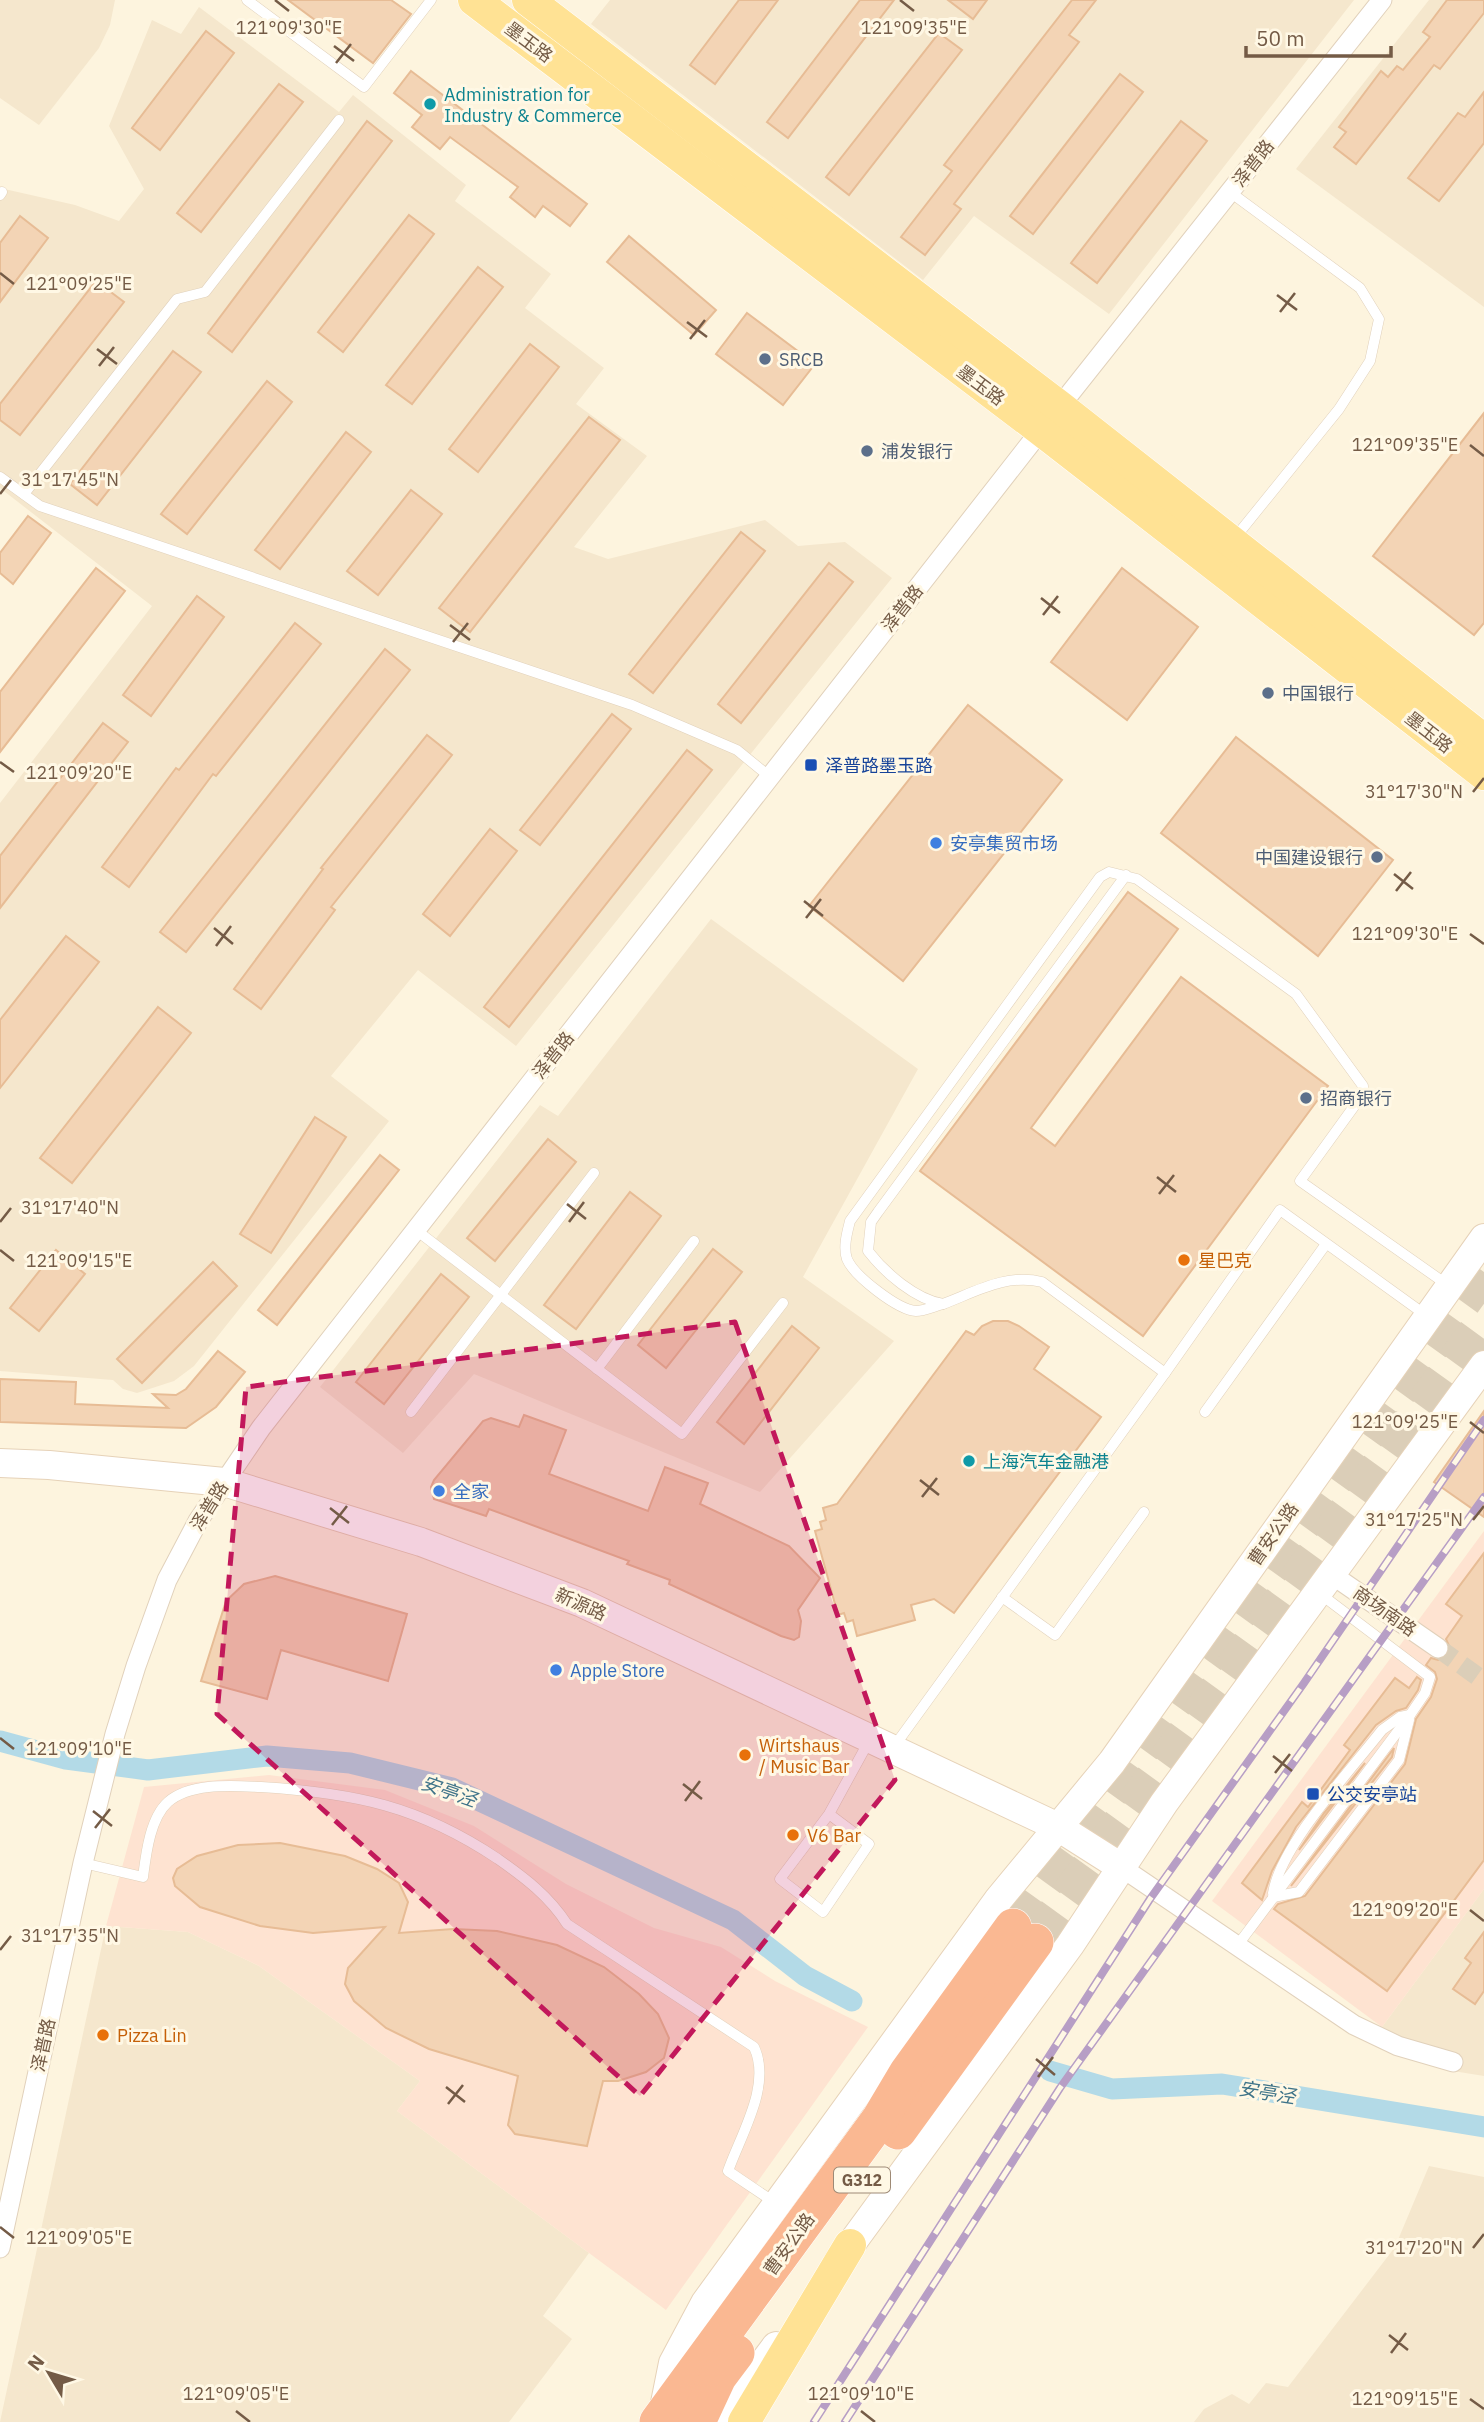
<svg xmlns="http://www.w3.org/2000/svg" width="1484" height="2422" font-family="'IBM Plex Sans','Noto Sans SC',sans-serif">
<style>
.residential{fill:#f5e7cd}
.commercial{fill:#fee3d1}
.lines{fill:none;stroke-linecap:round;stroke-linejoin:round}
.canal{stroke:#b3dae7;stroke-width:21}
.building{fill:#f3d4b5;stroke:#e7bc95;stroke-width:2}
.street-tunnel{stroke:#dbceb8;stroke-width:19;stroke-dasharray:19 10;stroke-linecap:butt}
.highway-tunnel{stroke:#dbceb8;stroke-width:37;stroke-dasharray:37 18;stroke-linecap:butt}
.lane-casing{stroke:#e1d1bb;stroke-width:11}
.street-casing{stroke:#e1d1bb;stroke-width:21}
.secondary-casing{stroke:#e6d2b8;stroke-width:30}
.primary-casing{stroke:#fff;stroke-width:33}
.highway-casing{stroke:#fff;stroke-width:38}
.lane{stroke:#fff;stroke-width:10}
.street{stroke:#fff;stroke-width:19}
.secondary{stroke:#fff;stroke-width:28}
.primary{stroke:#ffe294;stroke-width:32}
.highway{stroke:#fab892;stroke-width:37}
.rail-casing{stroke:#b79ec5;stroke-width:8}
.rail{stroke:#fff8e5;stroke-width:5;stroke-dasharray:16;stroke-linecap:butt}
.marked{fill:#c2185b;fill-opacity:0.2;stroke:#c2185b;stroke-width:5;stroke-dasharray:14 9;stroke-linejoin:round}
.ticks{fill:none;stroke:#745b46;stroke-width:2.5}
.culture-dot{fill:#0f9aa8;stroke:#fff8e5;stroke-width:2.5}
.service-dot{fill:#5c6f8a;stroke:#fff8e5;stroke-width:2.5}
.transit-dot{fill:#1a4fb4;stroke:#fff8e5;stroke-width:2.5}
.shop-dot{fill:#3f7fe0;stroke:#fff8e5;stroke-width:2.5}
.food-dot{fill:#e8710a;stroke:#fff8e5;stroke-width:2.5}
.labels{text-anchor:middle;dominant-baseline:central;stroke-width:6;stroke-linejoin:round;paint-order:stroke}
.shield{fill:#fff8e5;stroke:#9e8a76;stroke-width:2}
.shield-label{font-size:16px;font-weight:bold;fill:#745b46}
.street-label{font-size:18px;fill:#745b46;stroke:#fff8e5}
.culture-label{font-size:18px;fill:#0d838f;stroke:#fff8e5;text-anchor:start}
.service-label{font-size:18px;fill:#4e5e75;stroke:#fff8e5;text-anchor:start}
.transit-label{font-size:18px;fill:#164399;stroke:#fff8e5;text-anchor:start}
.shop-label{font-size:18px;fill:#366cbe;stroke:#fff8e5;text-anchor:start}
.food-label{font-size:18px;fill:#c56008;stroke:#fff8e5;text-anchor:start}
.water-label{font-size:19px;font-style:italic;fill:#3f7489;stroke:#fff8e5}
.ticks-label{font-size:18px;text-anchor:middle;fill:#745b46;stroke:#fff8e5;stroke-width:6;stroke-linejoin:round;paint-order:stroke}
</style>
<rect width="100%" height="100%" fill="#fdf4de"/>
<g class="residential">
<path d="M0,0h115l-5,25 -11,23 -60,77 -39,-27z"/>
<path d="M610,0h744l-245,314 -135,-98 -51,64 -332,-256z"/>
<path d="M1429,0h55v307l-188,-138z"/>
<path d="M199,7l140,105 14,-17 113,90 -11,16 96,73 -26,34 79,60 -28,36 71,52 -73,91 34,12 157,-39 33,26 47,-4 47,36 -376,468 -98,-76 -87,106 58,45 -195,245 -20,15 -37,12 -14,-4 -10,-9 -113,-9v-568l152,-197 -152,-118v-300l75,17 44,16 25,-32 -35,-63 43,-106 29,14z"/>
<path d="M711,919l207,150 -115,208 91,64 -134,151 -286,-118 -71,79 -83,-66 220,-282 18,11z"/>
<path d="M1484,1889v187l-31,-5 -71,-44z"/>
<path d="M106,1926l82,6 71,34 161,115 -23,30 192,142 -46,63 29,23 -63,83h-509z"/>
<path d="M1429,2166l55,11v245h-290l10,-13 28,-15 17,10 17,-21 22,4 107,-140z"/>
</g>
<g class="commercial">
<path d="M1484,1531v358l-102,138 -170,-126z"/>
<path d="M269,1775l116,15 89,36 92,58 88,44 67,19 54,34 93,46 -202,283 -269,-199 23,-30 -161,-115 -71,-34 -82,-6 38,-139z"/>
</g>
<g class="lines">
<g class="canal">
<path d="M0,1741l66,18 82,11 119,-14 83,7 102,25 281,132 72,56 47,25"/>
<path d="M1050,2071l62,18 110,-5 262,43"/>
</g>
</g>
<g class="building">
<path d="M288,0h103l20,14 -38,49z"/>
<path d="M739,0h39l-63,84 -25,-19z"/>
<path d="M860,0h34l-106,138 -21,-16z"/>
<path d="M948,0h39l-14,19z"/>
<path d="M1072,0h24l-27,35 10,7 -125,162 7,5 -36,46 -24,-18 51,-66 -8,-6z"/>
<path d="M1447,0h37v13l-44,56 -6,-4 -78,99 -22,-17 12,-15 -7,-5 42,-56 7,6 9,-11 6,4 27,-33 -7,-5z"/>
<path d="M206,31l28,22 -74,97 -28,-22z"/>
<path d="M939,33l23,17 -113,145 -23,-18z"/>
<path d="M411,71l176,133 -17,22 -27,-20 -8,11 -25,-20 8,-10 -68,-50 -10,12 -28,-22 10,-12 -28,-22z"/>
<path d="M1120,74l23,18 -110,142 -23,-18z"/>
<path d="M279,84l24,18 -102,130 -24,-19z"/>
<path d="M1484,92v51l-45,58 -31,-23 50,-65 7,4z"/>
<path d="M367,121l25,20 -160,211 -24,-19z"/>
<path d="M1181,121l26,20 -110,142 -26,-20z"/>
<path d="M409,215l25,19 -91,118 -25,-20z"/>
<path d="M20,216l28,22 -48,64v-59z"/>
<path d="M629,236l87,74 -22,25 -87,-73z"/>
<path d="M478,267l25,20 -91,117 -26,-19z"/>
<path d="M96,281l28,21 -104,133 -20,-15v-16z"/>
<path d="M747,313l68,51 -32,41 -67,-51z"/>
<path d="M530,344l29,23 -81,105 -29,-23z"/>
<path d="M173,351l28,21 -104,133 -27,-21z"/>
<path d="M267,381l25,21 -105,132 -26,-20z"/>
<path d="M1484,413v210l-10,12 -101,-79z"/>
<path d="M589,417l31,23 -150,192 -31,-24z"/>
<path d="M346,432l25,20 -91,117 -25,-19z"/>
<path d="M411,490l31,24 -64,81 -31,-24z"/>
<path d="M28,516l23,17 -38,51 -13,-11v-20z"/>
<path d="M741,532l24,19 -112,142 -24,-19z"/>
<path d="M829,563l24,19 -112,141 -23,-19z"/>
<path d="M96,568l29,23 -125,161v-60z"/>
<path d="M1122,568l76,59 -71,93 -76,-58z"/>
<path d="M197,596l27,21 -73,99 -28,-21z"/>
<path d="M295,623l26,21 -105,132 -3,-2 -84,113 -27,-20 74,-99 3,2z"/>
<path d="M385,649l25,21 -224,282 -26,-20z"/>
<path d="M968,705l94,75 -159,201 -94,-75z"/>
<path d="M612,714l19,15 -91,116 -20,-15z"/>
<path d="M103,723l25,19 -128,166v-52z"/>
<path d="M427,735l25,20 -121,152 4,3 -74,99 -27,-20 89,-120 -2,-1z"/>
<path d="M1236,737l157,123 -75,96 -157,-123z"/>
<path d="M687,750l25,20 -203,257 -25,-20z"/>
<path d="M490,829l27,22 -67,85 -27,-22z"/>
<path d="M1128,892l50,37 -147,199 24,18 126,-169 147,109 -185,250 -223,-165z"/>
<path d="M66,936l33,26 -99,126v-68z"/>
<path d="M158,1007l33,26 -119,150 -32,-25z"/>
<path d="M315,1117l31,20 -75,116 -31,-19z"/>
<path d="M548,1139l28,23 -81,99 -28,-23z"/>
<path d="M380,1155l19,15 -122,155 -19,-15z"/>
<path d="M630,1192l31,24 -85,113 -32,-24z"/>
<path d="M713,1249l29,23 -76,96 -28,-23z"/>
<path d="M56,1250l29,24 -46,57 -29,-23z"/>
<path d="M213,1262l24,24 -95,97 -25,-24z"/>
<path d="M441,1274l28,23 -85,107 -28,-22z"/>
<path d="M993,1321h15l11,5 30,21 -15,22 67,48 -147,196 -20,-14 -23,6 4,15 -58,16 -4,-16 -6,2 -3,-9 -6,2 -23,-84 7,-2 -2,-7 6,-2 -3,-12 14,-4 129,-173 8,4 8,-9z"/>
<path d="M792,1326l27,22 -75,96 -27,-22z"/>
<path d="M218,1351l27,21 -29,35 -30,21 -186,-6v-43l76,3 -1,22 93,4 -15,-14 23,1 10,-6z"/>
<path d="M1484,1411v106l-50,-35z"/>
<path d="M524,1415l42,15 -17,44 99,37 17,-44 43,16 -8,21 89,42 31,32 -22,32 3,11 -2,16 -5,3 -13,-4 -112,-52 1,-4 -43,-16 2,-3 -140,-52 -3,7 -52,-17 -3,-12 3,-7 49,-59 8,-3 28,9z"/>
<path d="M1484,1553v307l-97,131 -113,-82 4,-5 27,-8 100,-132 11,-45 15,-22 6,-18 -2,-7 -9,-7 5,-7 7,2 10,-5 2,-7 -4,-9 16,-23 -16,-12z"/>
<path d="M275,1576l132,38 -19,67 -107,-31 -14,49 -66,-18 25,-80 18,-17z"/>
<path d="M1417,1677l4,3 -3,10 -12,18 -10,3 -20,14 -80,102 -24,44 -10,29 -20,-17 60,-81 6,5 42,-57 -6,-5 51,-67 14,10z"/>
<path d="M1394,1748l-2,9 -101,129z"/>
<path d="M1365,1763l-66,87 25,-37z"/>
<path d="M280,1843l65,13 32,13 22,14 9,19 -9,31 54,-4 44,2 60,14 47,22 35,27 19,20 11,24 -5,20 -18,14 -28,9h-15l-16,65 -72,-12 -7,-9 10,-49 -89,-27 -43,-21 -32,-27 -9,-17 3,-16 37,-41 -72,6 -53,-7 -60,-19 -25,-21 -2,-8 4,-9 20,-13 41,-11z"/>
<path d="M1484,1932v59l-9,13 -22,-15 18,-26 -6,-5z"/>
</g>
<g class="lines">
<path class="street-tunnel" d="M1438,1648l46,33"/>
<g class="highway-tunnel">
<path d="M1013,1927l471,-655"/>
<path d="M1035,1942l449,-620"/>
</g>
<defs>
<g id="lane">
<path d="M247,0l117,87 67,-87"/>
<path d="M1230,192l130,96 19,31 -9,42 -31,48 -105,130"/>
<path d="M0,195l2,-3"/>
<path d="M0,477l40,29 592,199 105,45 33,27"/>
<path d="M24,494l153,-195 28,-7 134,-172"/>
<path d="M1126,875l-248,337 -7,10 -3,29c17,22 47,48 75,53 32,-12 64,-31 99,-22l123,91 115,-163 147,106"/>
<path d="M416,1230l266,204 101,-131"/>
<path d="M943,1304c-8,2 -19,7 -27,7 -18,-1 -62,-35 -69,-52 -4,-12 0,-26 3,-38l250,-344 9,-5 28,7 159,115 67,92v8l-63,87 149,105"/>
<path d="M597,1369l97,-128"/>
<path d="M411,1412l183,-239"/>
<path d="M1205,1412l121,-168"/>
<path d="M1002,1597l53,38 89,-123"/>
<path d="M893,1748l272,-375"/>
<path d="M829,1814l40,30 -46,68 -43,-33 49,-65 40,-73"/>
<path d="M83,1863l60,14c3,-23 7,-59 25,-75 23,-20 66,-16 93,-15 94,6 158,19 237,72 27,19 51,37 69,65l187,123c18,38 -13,87 -26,124l46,31"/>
<path d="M1273,1893c8,-48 77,-122 109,-163l18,-13 10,-2"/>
<path d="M1273,1897l26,-5 100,-132 10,-40"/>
<path d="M1237,1946l173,-231 15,-22 5,-16 -111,-84"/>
</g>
<g id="street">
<path d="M1331,1574l107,74"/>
<path d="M1121,1867l233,158 44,21 55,16"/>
<path d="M0,2248l83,-385 32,-129 21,-68 31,-86 31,-59 63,-93 780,-998 341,-430"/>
</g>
<g id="secondary">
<path d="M0,1463l49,2 175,17 197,60 161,61 476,224 63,40"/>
<path d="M838,2262l232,-317 94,-142 320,-438"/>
<path d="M663,2413l10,-50 32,-60 293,-403 114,-138 372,-524"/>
<path d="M719,2422l57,-76"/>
</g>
<g id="primary">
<path d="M474,0l567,430 443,344"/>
<path d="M528,0l532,407 424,333"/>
<path d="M744,2422l106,-177"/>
</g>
<g id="highway">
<path d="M898,2131l137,-189"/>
<path d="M658,2422l222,-303 28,-47 105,-145"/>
<path d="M697,2422l21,-45 18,-24"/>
</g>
</defs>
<use href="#lane" class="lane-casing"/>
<use href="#street" class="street-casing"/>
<use href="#secondary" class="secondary-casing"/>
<use href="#primary" class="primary-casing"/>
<use href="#highway" class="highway-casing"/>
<use href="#lane" class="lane"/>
<use href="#street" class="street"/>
<use href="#secondary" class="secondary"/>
<use href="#primary" class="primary"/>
<use href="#highway" class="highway"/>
<defs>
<g id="rail">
<path d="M814,2422l336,-523 154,-216 180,-263"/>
<path d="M845,2422l215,-334 424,-591"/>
</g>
</defs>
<use href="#rail" class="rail-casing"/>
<use href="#rail" class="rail"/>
</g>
<path class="marked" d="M735,1322l160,458 -255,316 -423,-382 29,-327z"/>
<path class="ticks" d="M275,0l14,11M900,0l14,11M334,46l20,15M336,63l15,-19M0,273l14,11M1277,295l20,15M1280,312l15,-19M687,322l20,15M690,339l15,-19M97,349l20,15M99,366l15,-19M1470,445l14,11M0,494l11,-14M1041,598l19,15M1043,615l15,-19M450,625l20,15M453,642l15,-19M0,762l14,10M1473,792l11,-14M1394,874l19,15M1396,891l15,-19M804,901l19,15M806,918l15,-19M214,928l19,16M1470,934l14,10M216,946l15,-20M1157,1177l19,15M1159,1194l15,-19M567,1204l19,15M0,1222l11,-14M569,1222l15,-20M0,1250l14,11M1470,1422l14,11M920,1480l19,15M922,1497l15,-19M330,1508l19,15M1473,1520l11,-14M332,1525l15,-19M0,1738l14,11M1273,1756l19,15M1275,1773l15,-19M683,1784l19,15M685,1801l15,-20M93,1811l19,15M95,1828l15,-19M1470,1910l14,11M0,1950l11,-14M1036,2059l19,16M1038,2077l15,-20M446,2087l19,15M448,2104l15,-19M0,2227l14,11M1473,2248l11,-14M1389,2335l19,15M1391,2353l15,-20M1470,2399l14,10M236,2411l14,11M861,2411l14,11"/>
<g class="culture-dot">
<circle cx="430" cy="104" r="7"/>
<circle cx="969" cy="1461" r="7"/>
</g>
<g class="service-dot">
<circle cx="765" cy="359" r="7"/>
<circle cx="867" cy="451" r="7"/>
<circle cx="1268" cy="693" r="7"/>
<circle cx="1377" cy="857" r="7"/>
<circle cx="1306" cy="1098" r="7"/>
</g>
<g class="transit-dot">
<rect x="804" y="758" width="14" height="14" rx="3.5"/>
<rect x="1306" y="1787" width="14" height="14" rx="3.5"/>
</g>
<g class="shop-dot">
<circle cx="936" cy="843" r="7"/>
<circle cx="439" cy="1491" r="7"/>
<circle cx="556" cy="1670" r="7"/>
</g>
<g class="food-dot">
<circle cx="1184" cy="1260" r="7"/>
<circle cx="745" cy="1755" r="7"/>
<circle cx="793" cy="1835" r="7"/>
<circle cx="103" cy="2035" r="7"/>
</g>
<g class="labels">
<rect class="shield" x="834" y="2167.5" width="56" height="25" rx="5"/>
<g class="shield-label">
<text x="862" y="2180">G312</text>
</g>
<g class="street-label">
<text transform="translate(529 42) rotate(37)">墨玉路</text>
<text transform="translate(1253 163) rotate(-52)">泽普路</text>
<text transform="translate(981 385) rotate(37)">墨玉路</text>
<text transform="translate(902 608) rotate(-52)">泽普路</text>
<text transform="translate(1429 732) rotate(38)">墨玉路</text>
<text transform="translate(553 1055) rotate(-52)">泽普路</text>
<text transform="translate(209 1506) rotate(-58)">泽普路</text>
<text transform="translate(1273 1534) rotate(-55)">曹安公路</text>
<text transform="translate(581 1604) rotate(24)">新源路</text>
<text transform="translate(1385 1611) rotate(35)">商场南路</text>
<text transform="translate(43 2045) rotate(-78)">泽普路</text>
<text transform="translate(789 2244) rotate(-54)">曹安公路</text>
</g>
<g class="culture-label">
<text x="444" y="94">Administration for<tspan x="444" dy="21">Industry &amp; Commerce</tspan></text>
<text x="983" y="1461">上海汽车金融港</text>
</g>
<g class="service-label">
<text x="779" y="359">SRCB</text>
<text x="881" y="451">浦发银行</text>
<text x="1282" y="693">中国银行</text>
<text x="1363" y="857" text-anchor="end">中国建设银行</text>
<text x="1320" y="1098">招商银行</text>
</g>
<g class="transit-label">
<text x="825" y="765">泽普路墨玉路</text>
<text x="1327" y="1794">公交安亭站</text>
</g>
<g class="shop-label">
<text x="950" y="843">安亭集贸市场</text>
<text x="453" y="1491">全家</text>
<text x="570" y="1670">Apple Store</text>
</g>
<g class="food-label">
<text x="1198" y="1260">星巴克</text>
<text x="759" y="1745">Wirtshaus<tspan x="759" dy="21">/ Music Bar</tspan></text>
<text x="807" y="1835">V6 Bar</text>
<text x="117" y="2035">Pizza Lin</text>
</g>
<g class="water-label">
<text transform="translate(449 1791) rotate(19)">安亭泾</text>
<text transform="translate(1267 2092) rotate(9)">安亭泾</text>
</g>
</g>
<g class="ticks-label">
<text x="289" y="34">121°09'30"E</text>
<text x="914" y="34">121°09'35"E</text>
<text x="79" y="290">121°09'25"E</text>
<text x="1405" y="451">121°09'35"E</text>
<text x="70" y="486">31°17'45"N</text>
<text x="79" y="779">121°09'20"E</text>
<text x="1414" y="798">31°17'30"N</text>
<text x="1405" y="940">121°09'30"E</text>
<text x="70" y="1214">31°17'40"N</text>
<text x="79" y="1267">121°09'15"E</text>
<text x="1405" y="1428">121°09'25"E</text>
<text x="1414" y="1526">31°17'25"N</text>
<text x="79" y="1755">121°09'10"E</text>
<text x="1405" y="1916">121°09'20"E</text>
<text x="70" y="1942">31°17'35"N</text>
<text x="79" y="2244">121°09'05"E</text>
<text x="1414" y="2254">31°17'20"N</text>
<text x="236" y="2400">121°09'05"E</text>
<text x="861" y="2400">121°09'10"E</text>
<text x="1405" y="2405">121°09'15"E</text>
</g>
<g transform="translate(49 2373) rotate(308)" stroke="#fff8e5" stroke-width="5" paint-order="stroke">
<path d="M0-5L12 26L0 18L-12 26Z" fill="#745b46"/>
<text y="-10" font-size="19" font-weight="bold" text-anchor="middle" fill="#745b46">N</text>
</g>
<path d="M1246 46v10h145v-10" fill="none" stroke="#745b46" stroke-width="3.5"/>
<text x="1256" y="46" font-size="21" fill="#745b46" stroke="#fff8e5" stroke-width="5" paint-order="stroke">50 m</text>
</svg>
